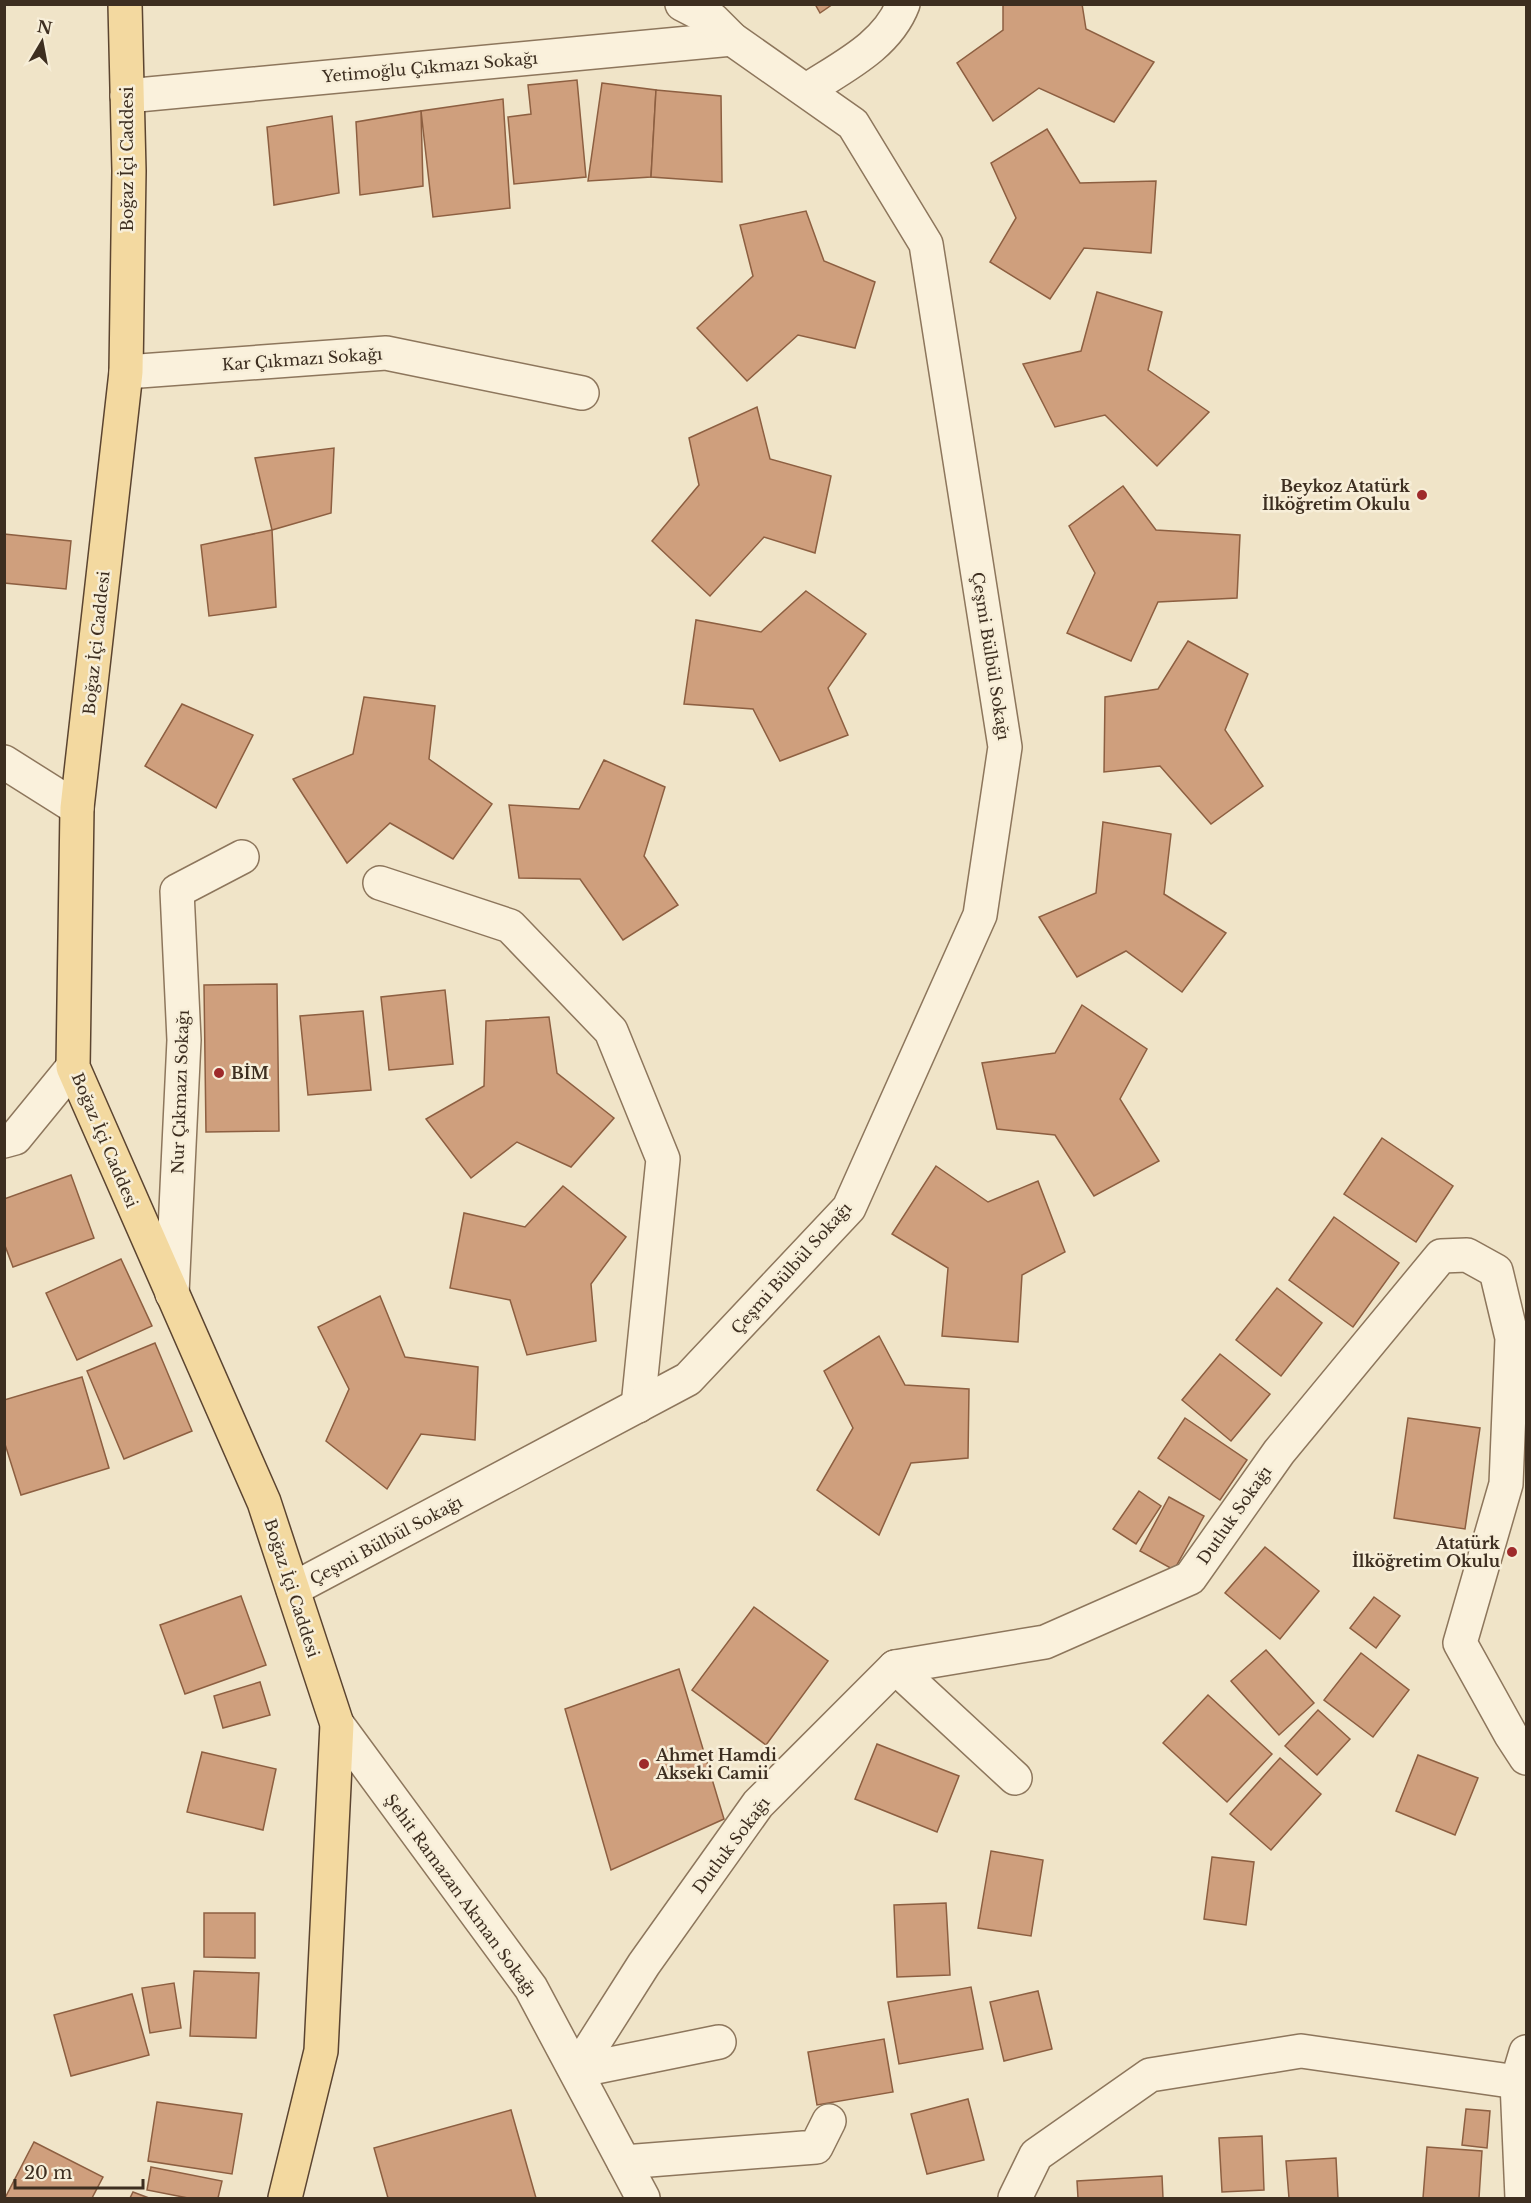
<svg xmlns="http://www.w3.org/2000/svg" width="1531" height="2203" font-family="'Libre Baskerville',serif">
<style>
.building{fill:#cf9f7d;stroke:#8d5f41;stroke-width:1.5}
.lines{fill:none;stroke-linecap:round;stroke-linejoin:round}
.street-casing{stroke:#8d765c;stroke-width:36}
.primary-casing{stroke:#5b4430;stroke-width:36}
.street{stroke:#faf1dc;stroke-width:33}
.primary{stroke:#f3d9a0;stroke-width:33}
.poi-dot{fill:#9e2a2b;stroke:#f7eed8;stroke-width:2}
.labels{text-anchor:middle;dominant-baseline:central;stroke-width:5;stroke-linejoin:round;paint-order:stroke}
.street-label{font-size:16px;fill:#3d2e20;stroke:#f7eed8}
.poi-label{font-size:16px;font-weight:bold;fill:#3d2e20;stroke:#f7eed8;text-anchor:end}
</style>
<rect width="100%" height="100%" fill="#f0e4c8"/>
<g class="building">
<path d="M815,4h18l-13,9z"/>
<path d="M1003,4h79l4,25 68,33 -40,60 -75,-34 -46,33 -36,-58 46,-33z"/>
<path d="M577,80l9,97 -72,7 -6,-67 23,-3 -3,-29z"/>
<path d="M602,83l54,7 -5,87 -63,4z"/>
<path d="M656,90l65,6 1,86 -71,-5z"/>
<path d="M503,99l7,109 -77,9 -12,-106z"/>
<path d="M421,111l2,75 -63,9 -4,-73z"/>
<path d="M332,116l7,77 -65,12 -7,-78z"/>
<path d="M1047,129l33,54 76,-2 -5,72 -67,-5 -34,51 -60,-37 26,-44 -25,-55z"/>
<path d="M806,211l18,50 51,21 -20,66 -57,-13 -51,46 -50,-53 56,-52 -13,-51z"/>
<path d="M1097,292l65,20 -14,58 61,42 -52,54 -52,-51 -50,12 -32,-63 58,-13z"/>
<path d="M757,407l13,52 61,17 -16,77 -51,-16 -54,59 -58,-55 47,-56 -10,-47z"/>
<path d="M334,448l-3,65 -59,17 -17,-72z"/>
<path d="M1123,486l33,44 84,5 -3,63 -79,4 -27,59 -64,-28 28,-60 -26,-47z"/>
<path d="M272,530l4,77 -67,9 -8,-71z"/>
<path d="M4,534l67,7 -5,48 -62,-6z"/>
<path d="M806,591l60,43 -38,54 20,47 -68,26 -27,-52 -69,-5 12,-84 65,12z"/>
<path d="M1188,641l60,33 -23,56 38,56 -52,38 -51,-58 -56,6 1,-75 53,-8z"/>
<path d="M364,697l71,9 -6,53 63,45 -39,55 -63,-36 -43,40 -54,-84 60,-25z"/>
<path d="M182,704l71,31 -37,73 -71,-42z"/>
<path d="M604,760l61,27 -21,69 34,49 -55,35 -43,-61 -61,-1 -10,-73 70,4z"/>
<path d="M1103,822l68,12 -7,60 62,39 -44,59 -56,-41 -49,26 -38,-60 57,-24z"/>
<path d="M277,984l2,147 -73,1 -2,-147z"/>
<path d="M445,990l8,74 -64,6 -8,-73z"/>
<path d="M1082,1005l65,44 -27,50 39,62 -65,35 -39,-61 -58,-6 -15,-66 73,-10z"/>
<path d="M363,1011l8,79 -63,5 -8,-79z"/>
<path d="M549,1017l8,56 57,45 -43,49 -54,-25 -46,36 -45,-59 58,-33 2,-65z"/>
<path d="M1382,1138l71,48 -37,56 -72,-48z"/>
<path d="M936,1166l52,36 50,-21 27,71 -43,23 -4,67 -76,-6 6,-68 -56,-34z"/>
<path d="M71,1175l23,63 -81,29 -9,-24v-44z"/>
<path d="M563,1186l63,51 -35,47 5,57 -69,14 -17,-55 -60,-12 14,-75 61,14z"/>
<path d="M1334,1217l65,46 -46,64 -64,-47z"/>
<path d="M121,1259l31,67 -75,34 -31,-67z"/>
<path d="M1277,1288l45,35 -41,53 -45,-36z"/>
<path d="M380,1296l25,61 73,10 -3,73 -54,-6 -34,55 -61,-48 23,-52 -31,-62z"/>
<path d="M879,1336l26,49 64,4 -1,69 -57,5 -32,72 -62,-45 36,-62 -29,-57z"/>
<path d="M155,1343l37,88 -68,28 -37,-88z"/>
<path d="M1220,1354l50,40 -39,47 -49,-41z"/>
<path d="M82,1377l27,91 -88,27 -17,-54v-41z"/>
<path d="M1185,1418l62,42 -27,40 -62,-42z"/>
<path d="M1408,1418l72,10 -15,101 -71,-11z"/>
<path d="M1139,1491l22,15 -25,38 -23,-15z"/>
<path d="M1169,1497l35,19 -30,54 -34,-19z"/>
<path d="M1265,1547l54,44 -39,48 -55,-46z"/>
<path d="M241,1596l25,69 -81,29 -25,-69z"/>
<path d="M1374,1597l26,19 -24,32 -26,-20z"/>
<path d="M754,1607l74,54 -62,84 -74,-55z"/>
<path d="M1266,1650l48,53 -35,32 -48,-54z"/>
<path d="M1361,1653l48,37 -36,47 -49,-37z"/>
<path d="M679,1669l45,150 -113,51 -46,-161z"/>
<path d="M260,1682l10,33 -47,13 -9,-32z"/>
<path d="M1208,1695l64,59 -45,48 -64,-59z"/>
<path d="M1318,1710l32,29 -33,36 -32,-29z"/>
<path d="M877,1744l82,32 -22,56 -82,-33z"/>
<path d="M202,1752l74,17 -13,61 -76,-18z"/>
<path d="M1418,1755l60,23 -23,57 -59,-24z"/>
<path d="M1280,1758l41,36 -50,56 -41,-36z"/>
<path d="M991,1851l52,9 -12,76 -53,-8z"/>
<path d="M1212,1857l42,5 -8,63 -42,-6z"/>
<path d="M946,1903l4,72 -53,2 -3,-72z"/>
<path d="M204,1913h51v45l-51,-1z"/>
<path d="M194,1971l65,2 -3,65 -66,-2z"/>
<path d="M174,1983l7,45 -31,5 -8,-45z"/>
<path d="M971,1987l12,62 -84,15 -11,-62z"/>
<path d="M1038,1991l14,58 -48,12 -14,-59z"/>
<path d="M132,1994l17,61 -78,21 -17,-61z"/>
<path d="M884,2039l9,53 -76,13 -9,-53z"/>
<path d="M968,2099l16,61 -57,14 -16,-60z"/>
<path d="M157,2102l85,12 -10,60 -84,-13z"/>
<path d="M1466,2109l24,2 -3,37 -25,-3z"/>
<path d="M511,2110l25,88h-148l-14,-50z"/>
<path d="M1262,2136l2,54 -42,2 -3,-54z"/>
<path d="M34,2142l69,35 -11,21h-87z"/>
<path d="M1427,2147l55,4 -3,47h-56z"/>
<path d="M1336,2158l2,40h-49l-3,-37z"/>
<path d="M151,2167l71,14 -4,17h-30l-41,-8z"/>
<path d="M1162,2176l1,22h-85l-1,-17z"/>
<path d="M133,2192l16,6h-19z"/>
</g>
<g class="lines">
<defs>
<g id="street">
<path d="M807,90c35,-23 80,-44 96,-86"/>
<path d="M127,96l605,-57"/>
<path d="M126,372l260,-19 196,40"/>
<path d="M4,762l73,46"/>
<path d="M380,883l130,43 101,105 52,128 -25,247"/>
<path d="M4,1141l11,-3 58,-71"/>
<path d="M172,1294l12,-254 -7,-149 65,-34"/>
<path d="M293,1589l395,-210 161,-171 131,-293 25,-168 -79,-503 -73,-120 -121,-85 -19,-19 -31,-16"/>
<path d="M895,1667l120,111"/>
<path d="M337,1724l194,264 112,210"/>
<path d="M576,2071l68,-107 114,-160 137,-137 150,-25 145,-64 89,-126 162,-196 26,-1 29,16 16,67 -6,146 -46,159 51,92 15,23"/>
<path d="M576,2071l143,-29"/>
<path d="M1517,2082l5,116"/>
<path d="M624,2162l192,-15 13,-26"/>
<path d="M1015,2198l21,-43 114,-80 151,-24 216,31 9,-30"/>
</g>
<path id="primary" d="M125,4l4,167 -3,201 -49,436 -4,259 191,435 73,222 -16,327 -36,147"/>
</defs>
<use href="#street" class="street-casing"/>
<use href="#primary" class="primary-casing"/>
<use href="#street" class="street"/>
<use href="#primary" class="primary"/>
</g>
<g class="poi-dot">
<circle cx="1422" cy="495" r="6"/>
<circle cx="219" cy="1073" r="6"/>
<circle cx="1512" cy="1552" r="6"/>
<circle cx="644" cy="1764" r="6"/>
</g>
<g class="labels">
<g class="street-label">
<text transform="translate(430 67) rotate(-5)">Yetimoğlu Çıkmazı Sokağı</text>
<text transform="translate(127 159) rotate(-90)">Boğaz İçi Caddesi</text>
<text transform="translate(302 359) rotate(-4)">Kar Çıkmazı Sokağı</text>
<text transform="translate(96 643) rotate(-84)">Boğaz İçi Caddesi</text>
<text transform="translate(991 656) rotate(81)">Çeşmi Bülbül Sokağı</text>
<text transform="translate(180 1092) rotate(-88)">Nur Çıkmazı Sokağı</text>
<text transform="translate(105 1140) rotate(67)">Boğaz İçi Caddesi</text>
<text transform="translate(791 1268) rotate(-48)">Çeşmi Bülbül Sokağı</text>
<text transform="translate(1234 1515) rotate(-55)">Dutluk Sokağı</text>
<text transform="translate(386 1540) rotate(-28)">Çeşmi Bülbül Sokağı</text>
<text transform="translate(292 1588) rotate(72)">Boğaz İçi Caddesi</text>
<text transform="translate(731 1845) rotate(-53)">Dutluk Sokağı</text>
<text transform="translate(461 1895) rotate(54)">Şehit Ramazan Akman Sokağı</text>
</g>
<g class="poi-label">
<text x="1410" y="486">Beykoz Atatürk<tspan x="1410" dy="18">İlköğretim Okulu</tspan></text>
<text x="231" y="1073" text-anchor="start">BİM</text>
<text x="1500" y="1543">Atatürk<tspan x="1500" dy="18">İlköğretim Okulu</tspan></text>
<text x="656" y="1755" text-anchor="start">Ahmet Hamdi<tspan x="656" dy="18">Akseki Camii</tspan></text>
</g>
</g>
<rect width="1531" height="2203" fill="none" stroke="#3d2e20" stroke-width="12"/>
<g transform="translate(42 42) rotate(10)" stroke="#f7eed8" stroke-width="4.5" paint-order="stroke">
<path d="M0-4.5L10 22L0 15L-10 22Z" fill="#3d2e20"/>
<text y="-9" font-size="16" font-weight="bold" text-anchor="middle" fill="#3d2e20">N</text>
</g>
<path d="M15 2179v9h128v-9" fill="none" stroke="#3d2e20" stroke-width="3"/>
<text x="24" y="2179" font-size="18" fill="#3d2e20" stroke="#f7eed8" stroke-width="4.5" paint-order="stroke">20 m</text>
</svg>
